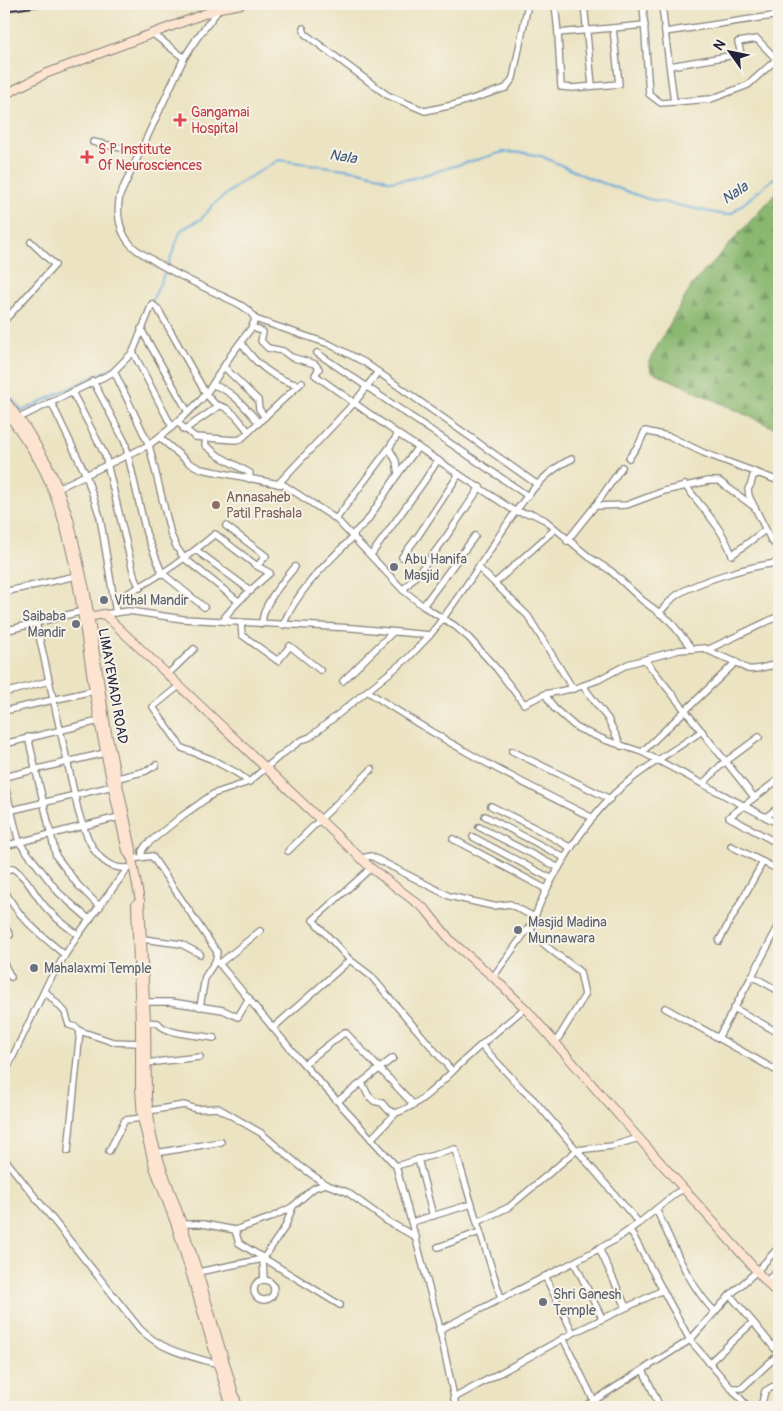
<svg xmlns="http://www.w3.org/2000/svg" width="783" height="1411" font-family="Pangolin,sans-serif">
<style>
.forest{fill:url(#forest-firs);stroke:#566d56}
.lines{fill:none;stroke-linecap:round;stroke-linejoin:round}
.stream{stroke:#67a9db;stroke-width:2}
.street-casing{stroke:#86827e;stroke-width:8}
.secondary-casing{stroke:#86827e;stroke-width:10}
.street{stroke:#fff;stroke-width:5.5}
.secondary{stroke:#fde4d1;stroke-width:8}
.rail{stroke:#22223b;stroke-width:2}
.health-dot{fill:#e0444e;stroke:#f7f3e8;stroke-width:2}
.education-dot{fill:#8d6e63;stroke:#f7f3e8;stroke-width:2}
.worship-dot{fill:#6b7280;stroke:#f7f3e8;stroke-width:2}
.labels{text-anchor:middle;dominant-baseline:central;stroke-width:4;stroke-linejoin:round;paint-order:stroke}
.health-label{font-size:14px;fill:#be3a42;stroke:#f7f3e8;text-anchor:start}
.education-label{font-size:14px;fill:#785e54;stroke:#f7f3e8;text-anchor:start}
.worship-label{font-size:14px;fill:#5b616d;stroke:#f7f3e8;text-anchor:start}
.street-label{font-size:14px;fill:#22223b;stroke:#f7f3e8}
.water-label{font-size:15px;font-style:italic;fill:#3e587b;stroke:#f7f3e8}
</style>
<defs>
<pattern id="forest-firs" width="22" height="20" patternUnits="userSpaceOnUse" patternTransform="scale(1.25)"><rect width="22" height="20" fill="#8ab871"/><path d="M5 1l3.5 6h-7zM16 11l3.5 6h-7z" fill="#70955e"/></pattern>
</defs>
<rect width="100%" height="100%" fill="#f7f3e8"/>
<filter id="ink" filterUnits="userSpaceOnUse"><feTurbulence type="fractalNoise" baseFrequency=".02" numOctaves="2"/><feDisplacementMap in="SourceGraphic" scale="10" xChannelSelector="R" yChannelSelector="G"/><feConvolveMatrix kernelMatrix="1 2 1 2 8 2 1 2 1" color-interpolation-filters="sRGB"/></filter>
<filter id="wash" filterUnits="userSpaceOnUse"><feTurbulence type="fractalNoise" baseFrequency=".0096" numOctaves="4" result="noise"/><feDisplacementMap in="SourceGraphic" scale="20" xChannelSelector="R" yChannelSelector="G"/><feGaussianBlur stdDeviation="1.12" result="paint"/><feColorMatrix in="noise" values="0 0 0 0 0 0 0 0 0 0 0 0 0 0 0 0 0 1.4 0 .05"/><feComposite in="paint" operator="in"/></filter>
<g filter="url(#wash)">
<rect width="100%" height="100%" fill="#ebe3c1"/>
<path class="forest" d="M779,190v240l-128,-59 -2,-10 43,-76z"/>
<g class="lines">
<g class="stream">
<path d="M151,303l16,-35 14,-38 20,-11 13,-15 29,-23 36,-21 80,11 20,5 11,5 20,-2 93,-27 22,1 16,3 48,22 59,21 77,16 6,-1 48,-40"/>
<path d="M4,390l18,21 92,-44"/>
</g>
</g>
</g>
<g filter="url(#ink)">
<g class="lines">
<defs>
<g id="street">
<path d="M555,4l3,29 87,-8"/>
<path d="M584,4l8,81"/>
<path d="M643,4l6,90 12,9 50,-4 37,-14 31,-28"/>
<path d="M662,4l3,28 114,-17"/>
<path d="M303,28l2,6 82,61 38,16 28,-6 53,-17 7,-10 15,-74"/>
<path d="M665,32l9,70"/>
<path d="M558,33l3,54 11,1 47,-4 -6,-56"/>
<path d="M184,58l13,-20 23,-30"/>
<path d="M670,66l71,-12 -3,-12 19,-3 20,21"/>
<path d="M93,142l47,10"/>
<path d="M255,319l74,25 35,18 174,123"/>
<path d="M4,321l51,-56 -24,-23"/>
<path d="M252,327l11,5 -2,9 7,7 15,3 8,6 24,7 4,5 -4,6 83,59 118,78 17,2 12,6 44,37 22,14 31,29 28,21 22,28"/>
<path d="M141,329l47,83"/>
<path d="M241,342c13,21 34,38 58,43"/>
<path d="M133,352l39,75"/>
<path d="M317,353l211,143"/>
<path d="M224,367l34,33 1,9 6,8"/>
<path d="M114,371l35,74 22,90 6,13 7,10 54,43"/>
<path d="M93,381l32,61 21,91 16,40 42,34"/>
<path d="M213,385c20,6 32,22 46,38"/>
<path d="M72,392l33,63 29,120 6,13"/>
<path d="M49,403l4,3 33,69 14,42 16,96"/>
<path d="M19,418l93,-45 21,-21 19,-48 6,5 48,85 9,10 11,4 10,8 13,16"/>
<path d="M177,422l18,15 40,3 6,-1 61,-57"/>
<path d="M184,430l35,-24"/>
<path d="M159,437l30,26 12,6 83,16 52,34 67,71 20,16 32,20 14,12 28,31 27,35 21,-10 31,-6 22,-8 30,-16 51,-14 26,-2c11,8 21,9 32,15 4,2 7,5 11,6 10,2 21,-5 31,-4"/>
<path d="M206,439l-1,6 14,11 31,17 -1,6"/>
<path d="M629,458l10,-14 6,-13 26,6 33,16 75,28"/>
<path d="M398,474l20,-27"/>
<path d="M758,474l-5,2 -2,8 -3,5 1,7 22,44 8,9"/>
<path d="M278,484l77,-82 23,-30"/>
<path d="M685,485c17,23 37,42 47,70l33,-25"/>
<path d="M56,489l93,-44 23,-18 29,-27 9,-12 21,-33 21,-28 3,-8c-5,-11 -20,-17 -31,-22 -25,-12 -50,-23 -73,-38 -6,-4 -13,-7 -19,-13 -13,-13 -16,-33 -12,-51l64,-137 -32,-25"/>
<path d="M595,506l32,-1 37,-14 44,-10h11l34,25"/>
<path d="M336,519l53,-71"/>
<path d="M226,526l40,30 -9,10 13,7c-16,14 -32,27 -45,44l5,5"/>
<path d="M352,535l15,-14 31,-47 -2,-13 -7,-13 9,-14"/>
<path d="M567,541l28,-35 27,-39"/>
<path d="M196,550l55,41"/>
<path d="M371,555l52,-72 15,-23"/>
<path d="M402,557l16,-21 41,-62"/>
<path d="M478,567l50,49 45,73"/>
<path d="M495,583l60,-54"/>
<path d="M403,590c30,-32 53,-67 77,-103"/>
<path d="M4,592l72,-16"/>
<path d="M114,600c36,-17 70,-40 101,-66l42,32"/>
<path d="M423,606l52,-70"/>
<path d="M659,613c5,-5 9,-10 14,-15 19,-16 80,-33 106,-35"/>
<path d="M104,614l25,-3 54,8 170,9 77,7 -22,23 -98,79 -10,4 -19,14 -32,27 -36,12 -31,22 -36,29 -4,6v6"/>
<path d="M36,622l42,188c7,24 18,60 49,58"/>
<path d="M241,623l1,12 36,26 12,-15 30,24"/>
<path d="M262,624c0,-20 21,-42 33,-57"/>
<path d="M283,625c15,-36 44,-62 71,-89"/>
<path d="M4,631l79,-20"/>
<path d="M430,635c21,-26 39,-54 58,-82 21,-32 48,-79 84,-94"/>
<path d="M707,650l72,-34"/>
<path d="M645,660l109,137"/>
<path d="M167,675l27,-26"/>
<path d="M343,681l50,-49"/>
<path d="M179,686l-26,21 29,41 29,11 26,14 12,9"/>
<path d="M583,686l25,33 13,27"/>
<path d="M367,691c73,49 147,88 226,127"/>
<path d="M4,693l45,-12"/>
<path d="M545,694l9,14 23,20 28,12 37,12 137,72"/>
<path d="M4,711l93,-21"/>
<path d="M28,737l28,119 22,29 22,22"/>
<path d="M4,744l95,-23"/>
<path d="M512,751l98,48"/>
<path d="M642,752l94,-90"/>
<path d="M4,777l101,-24"/>
<path d="M118,778l28,-7 10,-6"/>
<path d="M779,779l-50,38 50,27"/>
<path d="M4,782l15,60 40,51 31,27"/>
<path d="M703,784l18,-19 38,-28"/>
<path d="M491,806l52,26 28,16"/>
<path d="M4,812l109,-26"/>
<path d="M485,816l80,42"/>
<path d="M766,817l13,-10"/>
<path d="M479,827l80,41"/>
<path d="M473,837l79,42"/>
<path d="M453,839l93,50"/>
<path d="M4,846l115,-29"/>
<path d="M731,846l48,24"/>
<path d="M288,851l84,-82"/>
<path d="M362,858l9,-2 78,40 44,10 17,-2 24,13"/>
<path d="M132,859l20,-3 65,96 -1,8 83,99 97,107 42,155 18,86"/>
<path d="M371,868l-58,52 37,40 21,16 81,95"/>
<path d="M4,871l9,-3c16,12 18,21 30,36 9,12 22,21 35,31"/>
<path d="M4,889c13,28 38,47 61,66"/>
<path d="M4,925l6,10"/>
<path d="M143,939l38,5 19,10"/>
<path d="M719,941l44,-79"/>
<path d="M4,964l7,13"/>
<path d="M219,964l41,-33"/>
<path d="M752,976l27,-51"/>
<path d="M493,977l39,-54"/>
<path d="M45,991l20,21 4,13 7,2 4,4 33,11 27,1"/>
<path d="M142,1002h29l52,8 15,7 11,-19"/>
<path d="M200,1007l5,-30 11,-17"/>
<path d="M665,1008l114,64"/>
<path d="M734,1008l45,25"/>
<path d="M146,1022l12,1c8,12 42,12 56,15"/>
<path d="M273,1028l77,-68"/>
<path d="M718,1038l34,-62 27,15"/>
<path d="M556,1042l29,-47 -5,-23c-17,-14 -35,-24 -49,-41 5,-23 15,-42 27,-62 16,-27 34,-54 57,-76 26,-24 58,-42 87,-62"/>
<path d="M481,1045l42,45 11,10 105,123 37,-30 8,-4"/>
<path d="M146,1063l54,-6"/>
<path d="M304,1064l41,-32 69,73"/>
<path d="M4,1075l44,-92 17,-28 13,-20 50,-67"/>
<path d="M362,1083l6,12 6,6 8,2 6,7 8,3c29,-10 50,-37 73,-57 18,-17 37,-32 56,-48"/>
<path d="M338,1101l55,-43"/>
<path d="M148,1111l36,-6 12,4 22,-1 43,25 39,33 25,18"/>
<path d="M371,1139l25,-26"/>
<path d="M68,1151l12,-120"/>
<path d="M109,1151l16,-31 17,-2"/>
<path d="M156,1153l65,-11"/>
<path d="M4,1158l136,171c22,22 50,27 78,35"/>
<path d="M418,1159l15,57"/>
<path d="M396,1166l59,-17 22,73 32,-15 68,-57 35,-4 27,-8"/>
<path d="M656,1209c17,35 31,74 59,103"/>
<path d="M412,1222l60,-18"/>
<path d="M477,1222l24,76"/>
<path d="M182,1224h21l32,6 35,-12 22,-11 22,-19 11,-4 22,8 40,29 29,16"/>
<path d="M235,1230l4,13 101,62"/>
<path d="M630,1230l60,110 41,48h11l37,-34"/>
<path d="M438,1247l42,-15"/>
<path d="M599,1248l27,59"/>
<path d="M574,1262l28,56"/>
<path d="M198,1272l65,-13"/>
<path d="M545,1276l28,57 90,-43"/>
<path d="M264,1280l-1,-21 22,-32 8,-21"/>
<circle cx="264" cy="1290" r="10"/>
<path d="M766,1281l13,-11"/>
<path d="M730,1295l23,27"/>
<path d="M439,1330l135,-68 41,-22 24,-17"/>
<path d="M563,1338l34,69"/>
<path d="M709,1363l44,-41 26,32"/>
<path d="M643,1370l17,37"/>
<path d="M731,1388l17,19"/>
<path d="M454,1398l119,-65"/>
<path d="M584,1407l106,-67 40,-45 27,-24 22,-24"/>
<path d="M757,1407l5,-4 3,-12 9,-5 5,5"/>
</g>
<g id="secondary">
<path d="M4,95l41,-21 175,-66 22,-4"/>
<path d="M4,399l22,29 21,35 11,25 11,31 17,75 21,139 25,116v10l8,42 6,121 1,75 5,40 9,29 16,43 21,63 40,135"/>
<path d="M4,409c16,22 33,45 44,70 29,67 34,140 46,212 8,53 21,106 33,160l5,8"/>
<path d="M83,618l21,-4 267,254 55,42 25,31 42,36 32,31 104,119 150,169"/>
<path d="M136,904l4,119v65l2,30 12,49 22,58 55,182"/>
</g>
</defs>
<use href="#street" class="street-casing"/>
<use href="#secondary" class="secondary-casing"/>
<use href="#street" class="street"/>
<use href="#secondary" class="secondary"/>
<path class="rail" d="M4,11l51,-7"/>
</g>
</g>
<g class="health-dot">
<path d="M177.5 112.5h5v5h5v5h-5v5h-5v-5h-5v-5h5z"/>
<path d="M84.5 149.5h5v5h5v5h-5v5h-5v-5h-5v-5h5z"/>
</g>
<circle class="education-dot" cx="216" cy="505" r="5"/>
<g class="worship-dot">
<circle cx="394" cy="567" r="5"/>
<circle cx="104" cy="600" r="5"/>
<circle cx="76" cy="624" r="5"/>
<circle cx="518" cy="930" r="5"/>
<circle cx="34" cy="968" r="5"/>
<circle cx="543" cy="1302" r="5"/>
</g>
<g class="labels">
<g class="health-label">
<text x="191" y="112">Gangamai<tspan x="191" dy="16">Hospital</tspan></text>
<text x="98" y="149">S P Institute<tspan x="98" dy="16">Of Neurosciences</tspan></text>
</g>
<g class="education-label">
<text x="226" y="497">Annasaheb<tspan x="226" dy="16">Patil Prashala</tspan></text>
</g>
<g class="worship-label">
<text x="404" y="559">Abu Hanifa<tspan x="404" dy="16">Masjid</tspan></text>
<text x="114" y="600">Vithal Mandir</text>
<text x="66" y="616" text-anchor="end">Saibaba<tspan x="66" dy="16">Mandir</tspan></text>
<text x="528" y="922">Masjid Madina<tspan x="528" dy="16">Munnawara</tspan></text>
<text x="44" y="968">Mahalaxmi Temple</text>
<text x="553" y="1294">Shri Ganesh<tspan x="553" dy="16">Temple</tspan></text>
</g>
<g class="street-label">
<text transform="translate(113 686) rotate(80)">LIMAYEWADI ROAD</text>
</g>
<g class="water-label">
<text transform="translate(343 157) rotate(9)">Nala</text>
<text transform="translate(735 193) rotate(-34)">Nala</text>
</g>
</g>
<rect width="783" height="1411" fill="none" stroke="#f7f3e8" stroke-width="20"/>
<g transform="translate(730 52) rotate(303)" stroke="#f7f3e8" stroke-width="4" paint-order="stroke">
<path d="M0-4L9 19L0 12L-9 19Z" fill="#22223b"/>
<text y="-8" font-size="14" font-weight="bold" text-anchor="middle" fill="#22223b">N</text>
</g>
</svg>
